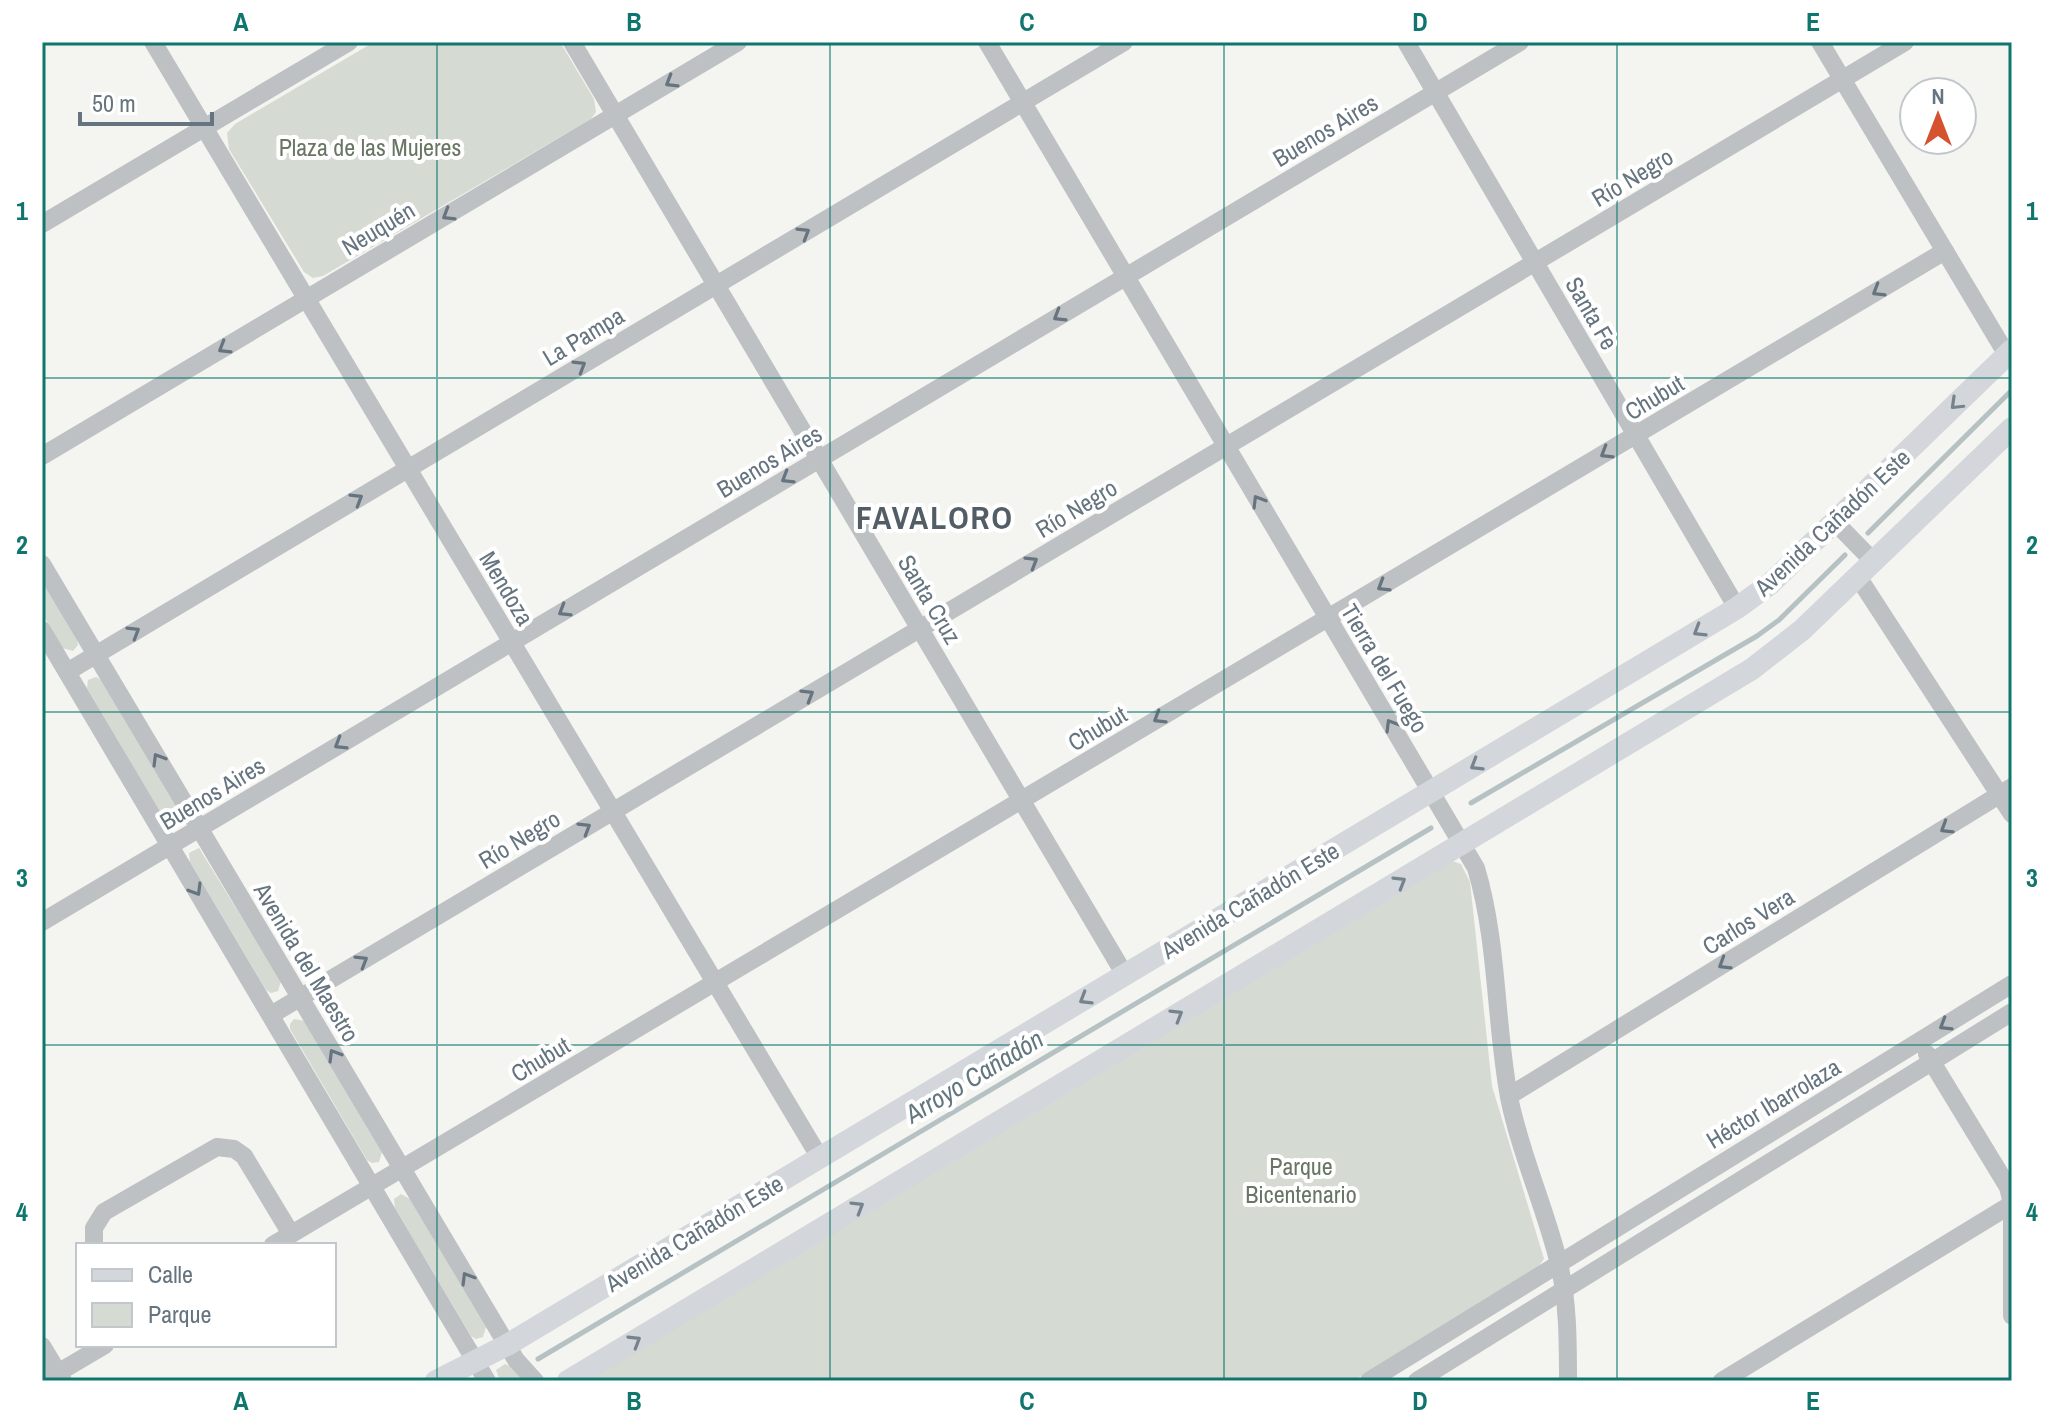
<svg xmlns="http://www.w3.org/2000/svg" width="2054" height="1423" font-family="'Archivo Narrow',sans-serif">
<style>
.green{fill:#d5dad2}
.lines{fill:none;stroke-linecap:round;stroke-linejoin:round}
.stream{stroke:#b6c1c4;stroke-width:5}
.minor{stroke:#bdc1c4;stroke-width:18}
.major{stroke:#d3d7db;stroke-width:22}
.oneway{stroke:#65747f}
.oneway2{stroke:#76838d}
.grid{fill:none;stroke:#0f766e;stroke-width:2;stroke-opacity:0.55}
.labels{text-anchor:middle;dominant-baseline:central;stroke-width:8;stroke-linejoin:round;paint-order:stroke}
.street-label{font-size:24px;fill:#65747f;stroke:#fff}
.park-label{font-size:24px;fill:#687763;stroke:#fff}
.water-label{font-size:26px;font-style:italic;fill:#61767d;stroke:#fff}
.district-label{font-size:32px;font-weight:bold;letter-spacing:2px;fill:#525d65;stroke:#fff}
.neatline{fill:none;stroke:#0f766e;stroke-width:3}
.grid-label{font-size:26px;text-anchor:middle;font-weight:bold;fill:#0f766e}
</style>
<rect width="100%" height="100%" fill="#f4f4f0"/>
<g class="green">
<path d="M374,42h186l34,57 2,13 -5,7 -268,157 -10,2 -9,-6 -75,-123 -2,-16 8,-9z"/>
<path d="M42,580l35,60 1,5 -5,6 -11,-3 -20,-35z"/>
<path d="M96,677l5,3 77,130v8l-4,4 -10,-3 -77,-131 1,-8z"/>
<path d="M199,848l82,133 -3,10 -7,2 -5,-3 -76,-128 -1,-9z"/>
<path d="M1452,861l9,3 9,18 22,204 52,173 -6,8 -185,114h-768z"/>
<path d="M294,1019l11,2 77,131 -3,10 -7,1 -5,-3 -77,-131v-5z"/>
<path d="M401,1194l9,5 76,128 -3,10 -7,2 -5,-3 -76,-128 -1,-9z"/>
<path d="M505,1364l6,3 11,14h-22l-4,-11z"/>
</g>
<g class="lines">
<g class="stream">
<path d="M1868,533l144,-143"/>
<path d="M1471,803l286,-167 22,-16 66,-65"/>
<path d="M538,1359l893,-531"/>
</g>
<g class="minor">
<path d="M153,42l667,1116"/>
<path d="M572,42l553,933"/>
<path d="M987,42l489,826c22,73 19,153 33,229 11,55 35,108 49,163 10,39 10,81 10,121"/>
<path d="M1406,42l331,566"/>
<path d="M1820,42l187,313"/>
<path d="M42,224l307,-182"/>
<path d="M42,456l696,-414"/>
<path d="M1834,521l39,40"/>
<path d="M42,564l474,796 19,21"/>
<path d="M1858,577l154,237"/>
<path d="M42,630l445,751"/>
<path d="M67,672l1057,-630"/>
<path d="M42,922l1478,-880"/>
<path d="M271,1015l1634,-973"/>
<path d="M1927,1054l81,133 4,17v112"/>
<path d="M1509,1096l503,-309"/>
<path d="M94,1245v-17l10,-16 113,-65 17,2 10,7 47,78"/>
<path d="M273,1245l1672,-994"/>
<path d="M42,1346l21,35"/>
<path d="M44,1381l61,-36"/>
<path d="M1369,1381l643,-397"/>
<path d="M1417,1381l595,-369"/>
<path d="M1722,1381l290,-177"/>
</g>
<g class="major">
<path d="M436,1381l71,-36 1230,-737 33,-24 242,-234"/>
<path d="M568,1381l1184,-712 50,-39 210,-202"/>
</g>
</g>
<defs><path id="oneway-chevron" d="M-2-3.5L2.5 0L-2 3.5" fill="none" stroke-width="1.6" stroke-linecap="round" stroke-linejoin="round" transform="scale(2)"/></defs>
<g class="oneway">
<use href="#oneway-chevron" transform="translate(671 82) rotate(149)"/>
<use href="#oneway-chevron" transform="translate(448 215) rotate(149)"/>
<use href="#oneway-chevron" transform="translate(804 233) rotate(-31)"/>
<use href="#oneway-chevron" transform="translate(1878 291) rotate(149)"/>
<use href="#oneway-chevron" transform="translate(1059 316) rotate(149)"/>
<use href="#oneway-chevron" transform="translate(224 348) rotate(149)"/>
<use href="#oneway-chevron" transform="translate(580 366) rotate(-31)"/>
<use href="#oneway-chevron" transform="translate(1606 453) rotate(149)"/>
<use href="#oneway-chevron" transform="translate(787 478) rotate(149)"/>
<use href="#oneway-chevron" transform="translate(357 499) rotate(-31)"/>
<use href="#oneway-chevron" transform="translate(1258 501) rotate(-121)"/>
<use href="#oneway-chevron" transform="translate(1032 562) rotate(-31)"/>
<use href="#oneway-chevron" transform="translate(1383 586) rotate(149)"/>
<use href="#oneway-chevron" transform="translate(564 611) rotate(149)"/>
<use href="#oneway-chevron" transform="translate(134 632) rotate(-31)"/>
<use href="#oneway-chevron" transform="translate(808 695) rotate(-31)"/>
<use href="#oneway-chevron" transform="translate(1159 718) rotate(149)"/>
<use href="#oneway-chevron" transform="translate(1391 725) rotate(-121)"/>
<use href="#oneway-chevron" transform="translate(340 744) rotate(149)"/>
<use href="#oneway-chevron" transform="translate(158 759) rotate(-121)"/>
<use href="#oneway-chevron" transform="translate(585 828) rotate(-31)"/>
<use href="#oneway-chevron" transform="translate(1946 828) rotate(148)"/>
<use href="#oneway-chevron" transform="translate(196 890) rotate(59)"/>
<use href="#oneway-chevron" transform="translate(362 961) rotate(-31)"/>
<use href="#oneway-chevron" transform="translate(1724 964) rotate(148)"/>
<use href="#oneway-chevron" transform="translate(1945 1025) rotate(149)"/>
<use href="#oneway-chevron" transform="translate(334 1055) rotate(-121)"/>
<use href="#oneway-chevron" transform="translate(467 1278) rotate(-121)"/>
</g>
<g class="oneway2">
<use href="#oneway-chevron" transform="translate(1956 404) rotate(136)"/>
<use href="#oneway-chevron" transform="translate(1699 631) rotate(149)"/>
<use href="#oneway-chevron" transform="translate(1476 765) rotate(149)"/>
<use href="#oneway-chevron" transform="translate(1400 882) rotate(-31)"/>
<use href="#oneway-chevron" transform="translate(1085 999) rotate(149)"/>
<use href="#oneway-chevron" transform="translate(1177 1015) rotate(-31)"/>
<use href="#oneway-chevron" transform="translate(858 1207) rotate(-31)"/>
<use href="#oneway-chevron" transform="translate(635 1341) rotate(-31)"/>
</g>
<path class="grid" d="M437,42v1339M830,42v1339M1224,42v1339M1617,42v1339M42,378h1970M42,712h1970M42,1045h1970"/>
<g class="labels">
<g class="street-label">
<text transform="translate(1325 130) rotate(-31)">Buenos Aires</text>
<text transform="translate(1632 177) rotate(-31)">Río Negro</text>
<text transform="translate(378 228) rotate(-31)">Neuquén</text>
<text transform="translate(1592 313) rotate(60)">Santa Fe</text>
<text transform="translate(583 336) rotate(-31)">La Pampa</text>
<text transform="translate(1654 397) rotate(-31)">Chubut</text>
<text transform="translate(769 461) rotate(-31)">Buenos Aires</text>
<text transform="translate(1076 508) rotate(-31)">Río Negro</text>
<text transform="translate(1832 522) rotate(-43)">Avenida Cañadón Este</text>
<text transform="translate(507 588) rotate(59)">Mendoza</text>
<text transform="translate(930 599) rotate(59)">Santa Cruz</text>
<text transform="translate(1385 668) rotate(59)">Tierra del Fuego</text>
<text transform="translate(1097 728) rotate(-31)">Chubut</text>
<text transform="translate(212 793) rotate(-31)">Buenos Aires</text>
<text transform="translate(519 839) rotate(-31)">Río Negro</text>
<text transform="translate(1250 900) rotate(-31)">Avenida Cañadón Este</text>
<text transform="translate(1748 921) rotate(-32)">Carlos Vera</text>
<text transform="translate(307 962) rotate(59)">Avenida del Maestro</text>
<text transform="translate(540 1059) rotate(-31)">Chubut</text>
<text transform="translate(1773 1103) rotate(-31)">Héctor Ibarrolaza</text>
<text transform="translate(694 1233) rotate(-31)">Avenida Cañadón Este</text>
</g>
<g class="park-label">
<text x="370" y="147">Plaza de las Mujeres</text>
<text x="1301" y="1166">Parque<tspan x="1301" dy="28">Bicentenario</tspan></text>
</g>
<g class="water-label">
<text transform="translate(974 1076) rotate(-31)">Arroyo Cañadón</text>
</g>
<g class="district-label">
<text x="935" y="517">FAVALORO</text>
</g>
</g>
<rect width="2054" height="1423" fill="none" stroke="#ffffff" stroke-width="88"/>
<rect x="76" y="1243" width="260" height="104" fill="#ffffff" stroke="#c1c7cc" stroke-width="2"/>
<rect x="92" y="1269" width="40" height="12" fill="#d3d7db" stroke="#c1c7cc" stroke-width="2"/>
<text x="148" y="1283" font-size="24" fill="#65747f">Calle</text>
<rect x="92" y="1303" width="40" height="24" fill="#d5dad2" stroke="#c1c7cc" stroke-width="2"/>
<text x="148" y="1323" font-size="24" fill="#65747f">Parque</text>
<g transform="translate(1938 116)"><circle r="38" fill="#ffffff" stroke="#c1c7cc" stroke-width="2"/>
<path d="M0-6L14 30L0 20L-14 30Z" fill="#d5522f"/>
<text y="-12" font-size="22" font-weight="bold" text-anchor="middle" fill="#65747f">N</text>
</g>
<path d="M80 112v12h132v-12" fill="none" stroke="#65747f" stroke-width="4"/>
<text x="92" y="112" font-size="24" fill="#65747f" stroke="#ffffff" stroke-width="6" paint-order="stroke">50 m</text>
<rect x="44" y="44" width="1966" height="1335" class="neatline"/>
<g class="grid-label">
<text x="241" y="31">A</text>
<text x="634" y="31">B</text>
<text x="1027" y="31">C</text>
<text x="1420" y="31">D</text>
<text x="1813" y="31">E</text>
<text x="22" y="220">1</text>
<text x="2032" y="220">1</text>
<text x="22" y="554">2</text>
<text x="2032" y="554">2</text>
<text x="22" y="887">3</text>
<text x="2032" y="887">3</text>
<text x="22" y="1221">4</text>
<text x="2032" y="1221">4</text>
<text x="241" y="1410">A</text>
<text x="634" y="1410">B</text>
<text x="1027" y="1410">C</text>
<text x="1420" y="1410">D</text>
<text x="1813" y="1410">E</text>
</g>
</svg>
